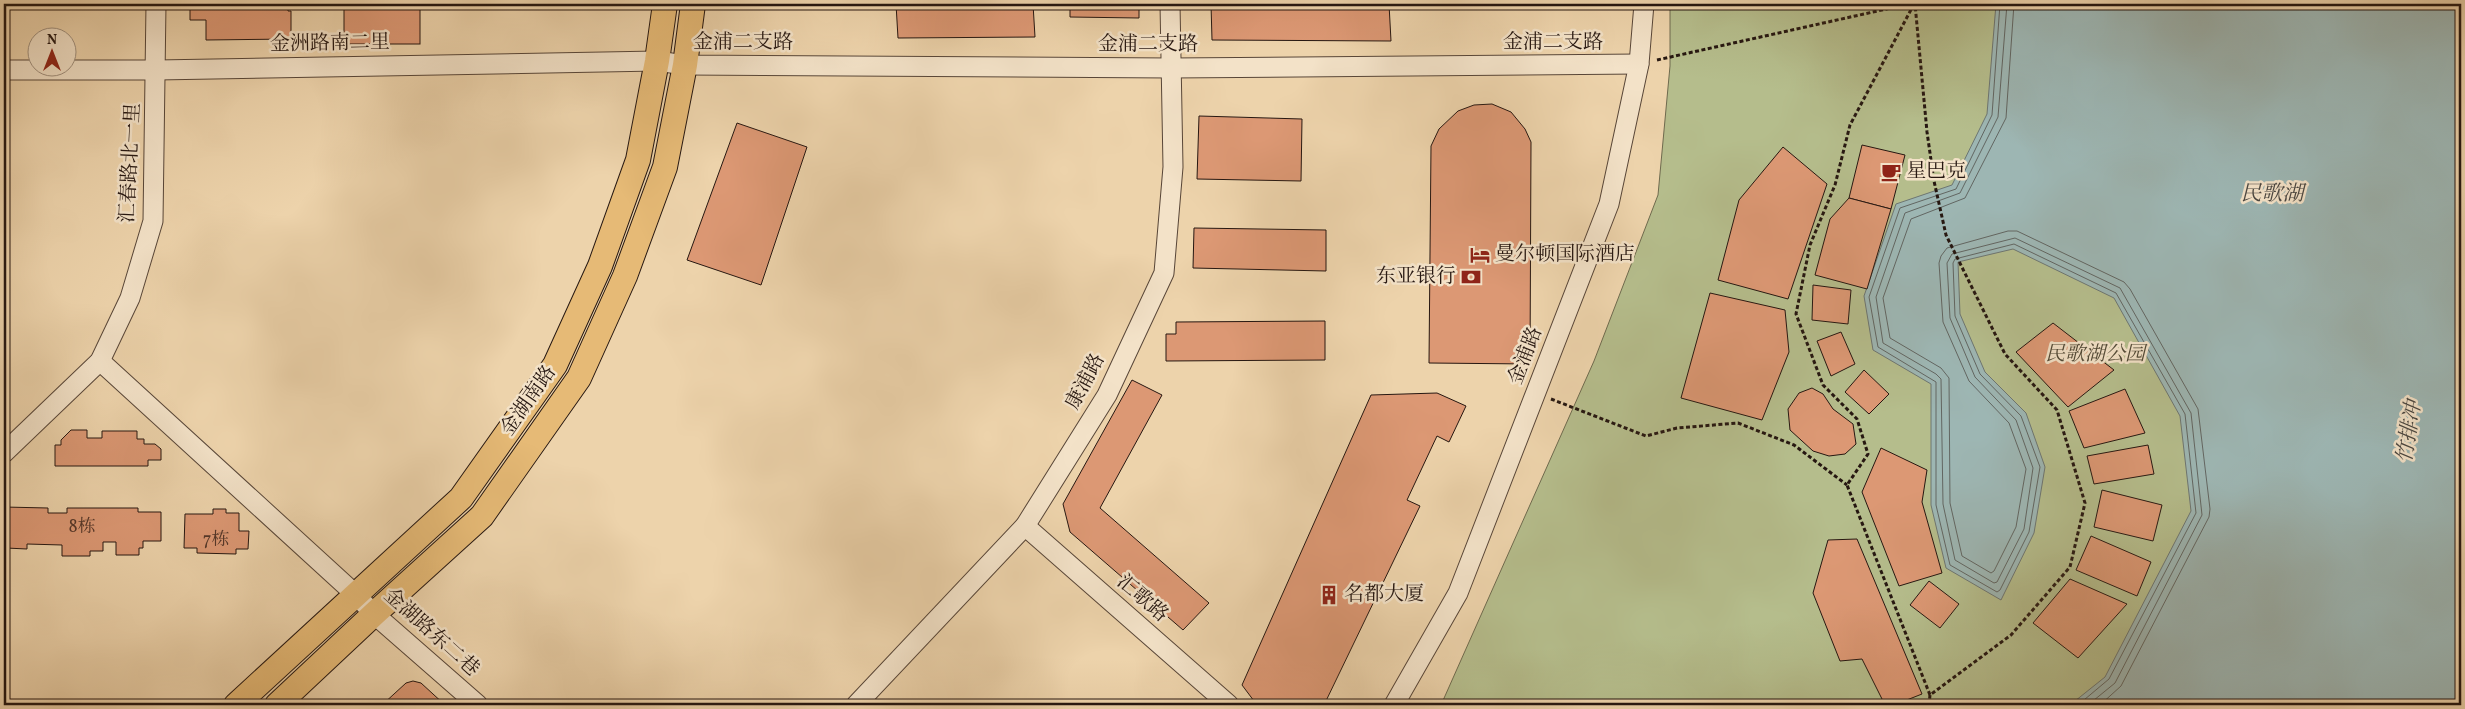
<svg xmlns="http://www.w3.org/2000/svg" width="2465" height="709" font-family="Vollkorn,'Noto Serif SC',serif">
<rect width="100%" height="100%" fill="#edd3ab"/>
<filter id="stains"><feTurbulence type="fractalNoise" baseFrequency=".004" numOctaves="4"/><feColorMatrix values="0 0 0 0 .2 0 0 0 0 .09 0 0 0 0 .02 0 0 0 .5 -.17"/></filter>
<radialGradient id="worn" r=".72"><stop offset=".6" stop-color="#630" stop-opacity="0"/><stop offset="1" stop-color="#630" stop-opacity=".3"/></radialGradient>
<path fill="#b5bd8c" stroke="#6e6a4e" d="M1670 4H2461V705H1441L1594 361 1658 195 1670 66Z"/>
<path fill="#9db6b3" stroke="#6d7672" d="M1996 4H2461V705H2070L2105 677 2191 511 2180 416 2114 298 2013 249 1958 262 1960 314 1985 372 2026 413 2045 467 2034 533 2001 600 1946 568 1931 505V384L1873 350 1864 296 1896 204 1952 185 1987 114Z"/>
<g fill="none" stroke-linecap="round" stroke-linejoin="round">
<g stroke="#626662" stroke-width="1">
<path d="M2000 4 1992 115 1956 189 1900 208 1869 297 1878 347 1936 382V505L1950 565 1997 592 2000 590 2029 532 2040 467 2021 416 1980 374 1955 316 1953 263 1955 259 2014 244 2116 293 2185 414 2196 513 2109 679 2078 705"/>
<path d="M2007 4 1998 117 1960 193 1905 213 1876 297 1883 343 1936 374 1941 379 1943 504 1955 560 1994 583 1997 582 2024 529 2033 468 2016 420 1975 377 1950 318 1947 263 1952 254 2015 238 2120 288 2191 413 2202 515 2115 683 2088 705"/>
<path d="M2014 4 2006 118 1965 198 1911 219 1883 298 1890 338 1941 368 1949 378 1950 503 1962 556 1991 573 1994 571 2016 527 2026 469 2009 423 1969 381 1943 322 1939 263 1941 256 1947 248 2008 231H2017L2124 282 2130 289 2198 409 2210 509 2209 517 2121 686 2100 705"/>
</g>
</g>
<g fill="#dc9874" stroke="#261711">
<path d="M190 4H288V11H291V39L206 40V20H190Z"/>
<rect x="344" y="4" width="76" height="40"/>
<path d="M896 4H1033L1035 37 898 38Z"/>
<path d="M1070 4H1139V18L1070 17Z"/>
<path d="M1211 4H1389L1391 41 1212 40Z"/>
<path d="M1492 104 1511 112 1525 129 1531 142 1530 364 1429 363 1431 146 1439 129 1458 111 1474 105Z"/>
<path d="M1199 116 1302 119 1301 181 1197 179Z"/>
<path d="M737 123 807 147 761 285 687 260Z"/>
<path d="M1862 145 1905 155 1891 209 1849 198Z"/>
<path d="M1783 147 1827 184 1788 299 1718 280 1739 200Z"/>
<path d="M1849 198 1891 209 1867 289 1815 275 1830 219Z"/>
<path d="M1194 228 1326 230V271L1193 268Z"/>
<path d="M1813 285 1851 290 1848 324 1812 320Z"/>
<path d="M1710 293 1785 310 1789 352 1762 420 1681 398Z"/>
<path d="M1325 321V360L1166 361V334H1176V322Z"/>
<path d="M2053 323 2114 370 2068 407 2016 352Z"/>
<path d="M1841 332 1855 364 1831 376 1817 341Z"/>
<path d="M1864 370 1889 394 1869 414 1845 392Z"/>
<path d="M1132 380 1162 395 1100 508 1209 603 1183 630 1070 532 1063 504Z"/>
<path d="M1812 388 1823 394 1833 409 1853 424 1856 444 1845 454 1829 456 1813 451 1790 430 1788 409 1799 393Z"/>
<path d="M2125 389 2145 433 2084 448 2069 411Z"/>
<path d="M1437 393 1466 406 1449 442 1437 436 1407 500 1420 506 1324 705H1257L1242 685 1371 395Z"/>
<path d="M71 430H87V438H102V431H137V439H144V444H155L161 449V460H148V466H55V445H61V440Z"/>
<path d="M2148 445 2154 474 2094 484 2087 456Z"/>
<path d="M1881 448 1927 470 1922 502 1942 573 1899 586 1862 492Z"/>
<path d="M2102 490 2162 505 2153 541 2094 527Z"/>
<path d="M4 507 48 508V513H67V508H138V512H161V541H143V548H139V555H116V542H103V551H90V556H62V545L27 544V549L6 548V543H4Z"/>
<path d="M213 509H226V513H239V531H249L248 549H236V554L197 553V548H184L185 514H213Z"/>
<path d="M2091 536 2151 562 2137 596 2076 570Z"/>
<path d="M1857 539 1922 694 1894 705H1885L1862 659 1840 661 1813 593 1828 540Z"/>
<path d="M2070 579 2127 604 2078 658 2033 623Z"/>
<path d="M1929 581 1959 604 1940 628 1910 605Z"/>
<path d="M413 681 421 683 445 705H382L406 683Z"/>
</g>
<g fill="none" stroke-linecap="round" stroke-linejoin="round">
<defs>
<g id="minor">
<path d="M4 70H157L657 61 685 65 1171 68 1639 64"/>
<path d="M100 361 355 594 374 614 478 705"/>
<path d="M4 453 100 361 130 298 153 221 156 4"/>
<path d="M1025 526 1229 705"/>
<path d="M856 705 1025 526 1107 395 1164 273 1173 167 1170 4"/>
<path d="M1394 705 1458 593 1609 204 1639 64 1644 4"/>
</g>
<g id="major">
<path d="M236 705 461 498 555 365 600 266 638 160 657 61 665 4"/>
<path d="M277 705 374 614 482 516 579 378 625 276 665 167 685 65 693 4"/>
</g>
</defs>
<use href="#minor" stroke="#584638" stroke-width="21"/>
<use href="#major" stroke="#261711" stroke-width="26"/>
<g stroke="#261711" stroke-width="3" stroke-dasharray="4 2.5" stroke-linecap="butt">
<path d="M1914 4 1850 125 1835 185 1810 245 1796 314 1823 385 1857 419 1868 454 1847 485 1930 695 2011 635 2070 567 2085 503 2057 410 2005 354 1946 235 1934 181 1927 132 1915 4"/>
<path d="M1657 60 1909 4"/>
<path d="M1551 399 1646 436 1677 428 1738 423 1794 445 1847 485"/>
<path d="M1929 705 1930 695"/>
</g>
<use href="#minor" stroke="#f3e2c8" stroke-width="19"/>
<use href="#major" stroke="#e6ba76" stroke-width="24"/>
</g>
<defs>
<symbol id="cafe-bare" viewBox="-9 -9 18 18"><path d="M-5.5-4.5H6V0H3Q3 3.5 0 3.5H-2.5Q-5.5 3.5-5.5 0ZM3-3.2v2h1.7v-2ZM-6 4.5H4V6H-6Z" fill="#8f2418" stroke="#f3e2c8" stroke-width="2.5" paint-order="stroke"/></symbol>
<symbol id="hotel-bare" viewBox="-9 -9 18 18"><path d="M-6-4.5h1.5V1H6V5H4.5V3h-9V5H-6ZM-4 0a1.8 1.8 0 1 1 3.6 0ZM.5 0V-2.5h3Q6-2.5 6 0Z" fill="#8f2418" stroke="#f3e2c8" stroke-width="2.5" paint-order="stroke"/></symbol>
<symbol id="bank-bare" viewBox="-9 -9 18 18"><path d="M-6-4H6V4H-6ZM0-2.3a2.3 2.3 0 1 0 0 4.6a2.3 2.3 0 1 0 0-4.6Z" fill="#8f2418" stroke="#f3e2c8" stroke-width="2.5" paint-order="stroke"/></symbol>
<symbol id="building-bare" viewBox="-9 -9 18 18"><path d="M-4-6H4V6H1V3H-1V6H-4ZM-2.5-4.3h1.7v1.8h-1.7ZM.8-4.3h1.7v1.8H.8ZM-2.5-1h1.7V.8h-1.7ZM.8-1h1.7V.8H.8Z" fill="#8f2418" stroke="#f3e2c8" stroke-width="2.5" paint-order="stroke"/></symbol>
</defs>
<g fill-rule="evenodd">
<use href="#cafe-bare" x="1877" y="158" width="28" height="28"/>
<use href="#hotel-bare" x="1466" y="241" width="28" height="28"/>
<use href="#bank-bare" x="1457" y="263" width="28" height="28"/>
<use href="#building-bare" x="1315" y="581" width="28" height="28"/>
</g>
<g text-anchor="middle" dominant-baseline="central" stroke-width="5" stroke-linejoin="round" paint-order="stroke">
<g font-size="18" fill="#54372a">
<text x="82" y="527">8栋</text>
<text x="216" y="540">7栋</text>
</g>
<g font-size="20" fill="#261711" stroke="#f3e2c8">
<text x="743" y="43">金浦二支路</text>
<text x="1553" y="43">金浦二支路</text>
<text transform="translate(330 44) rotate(-1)">金洲路南二里</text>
<text x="1148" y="45">金浦二支路</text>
<text transform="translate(131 163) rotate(-87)">汇春路北一里</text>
<text transform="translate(1526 356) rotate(-69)">金浦路</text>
<text transform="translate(1086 382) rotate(-62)">康浦路</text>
<text transform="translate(529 401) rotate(-55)">金湖南路</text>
<text transform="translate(1142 599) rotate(41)">汇歌路</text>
<text transform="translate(431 633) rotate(42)">金湖路东二巷</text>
</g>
<g font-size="20" fill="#261711" stroke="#f3e2c8" text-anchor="start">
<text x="1906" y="172">星巴克</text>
<text x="1495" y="255">曼尔顿国际酒店</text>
<text x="1456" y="277" text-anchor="end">东亚银行</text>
<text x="1344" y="595">名都大厦</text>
</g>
<g font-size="20" font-style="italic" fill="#514936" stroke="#f3e2c8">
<text x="2095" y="355">民歌湖公园</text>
</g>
<g font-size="21" font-style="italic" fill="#4a4742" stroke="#f3e2c8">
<text x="2272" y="194">民歌湖</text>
<text transform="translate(2410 432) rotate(-81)">竹排冲</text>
</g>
</g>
<rect width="2465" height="709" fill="none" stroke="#edd3ab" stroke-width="20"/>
<rect x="5" y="5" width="2455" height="699" fill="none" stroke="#261711" stroke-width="2.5"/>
<rect x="10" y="10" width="2445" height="689" fill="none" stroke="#261711"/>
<g transform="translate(52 52)"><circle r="24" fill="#f3e2c8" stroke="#a1917f"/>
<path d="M0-4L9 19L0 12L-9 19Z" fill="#8f2418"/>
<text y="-8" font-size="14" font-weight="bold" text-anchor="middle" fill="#261711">N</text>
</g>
<rect width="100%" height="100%" filter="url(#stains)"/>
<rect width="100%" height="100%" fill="url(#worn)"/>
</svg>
